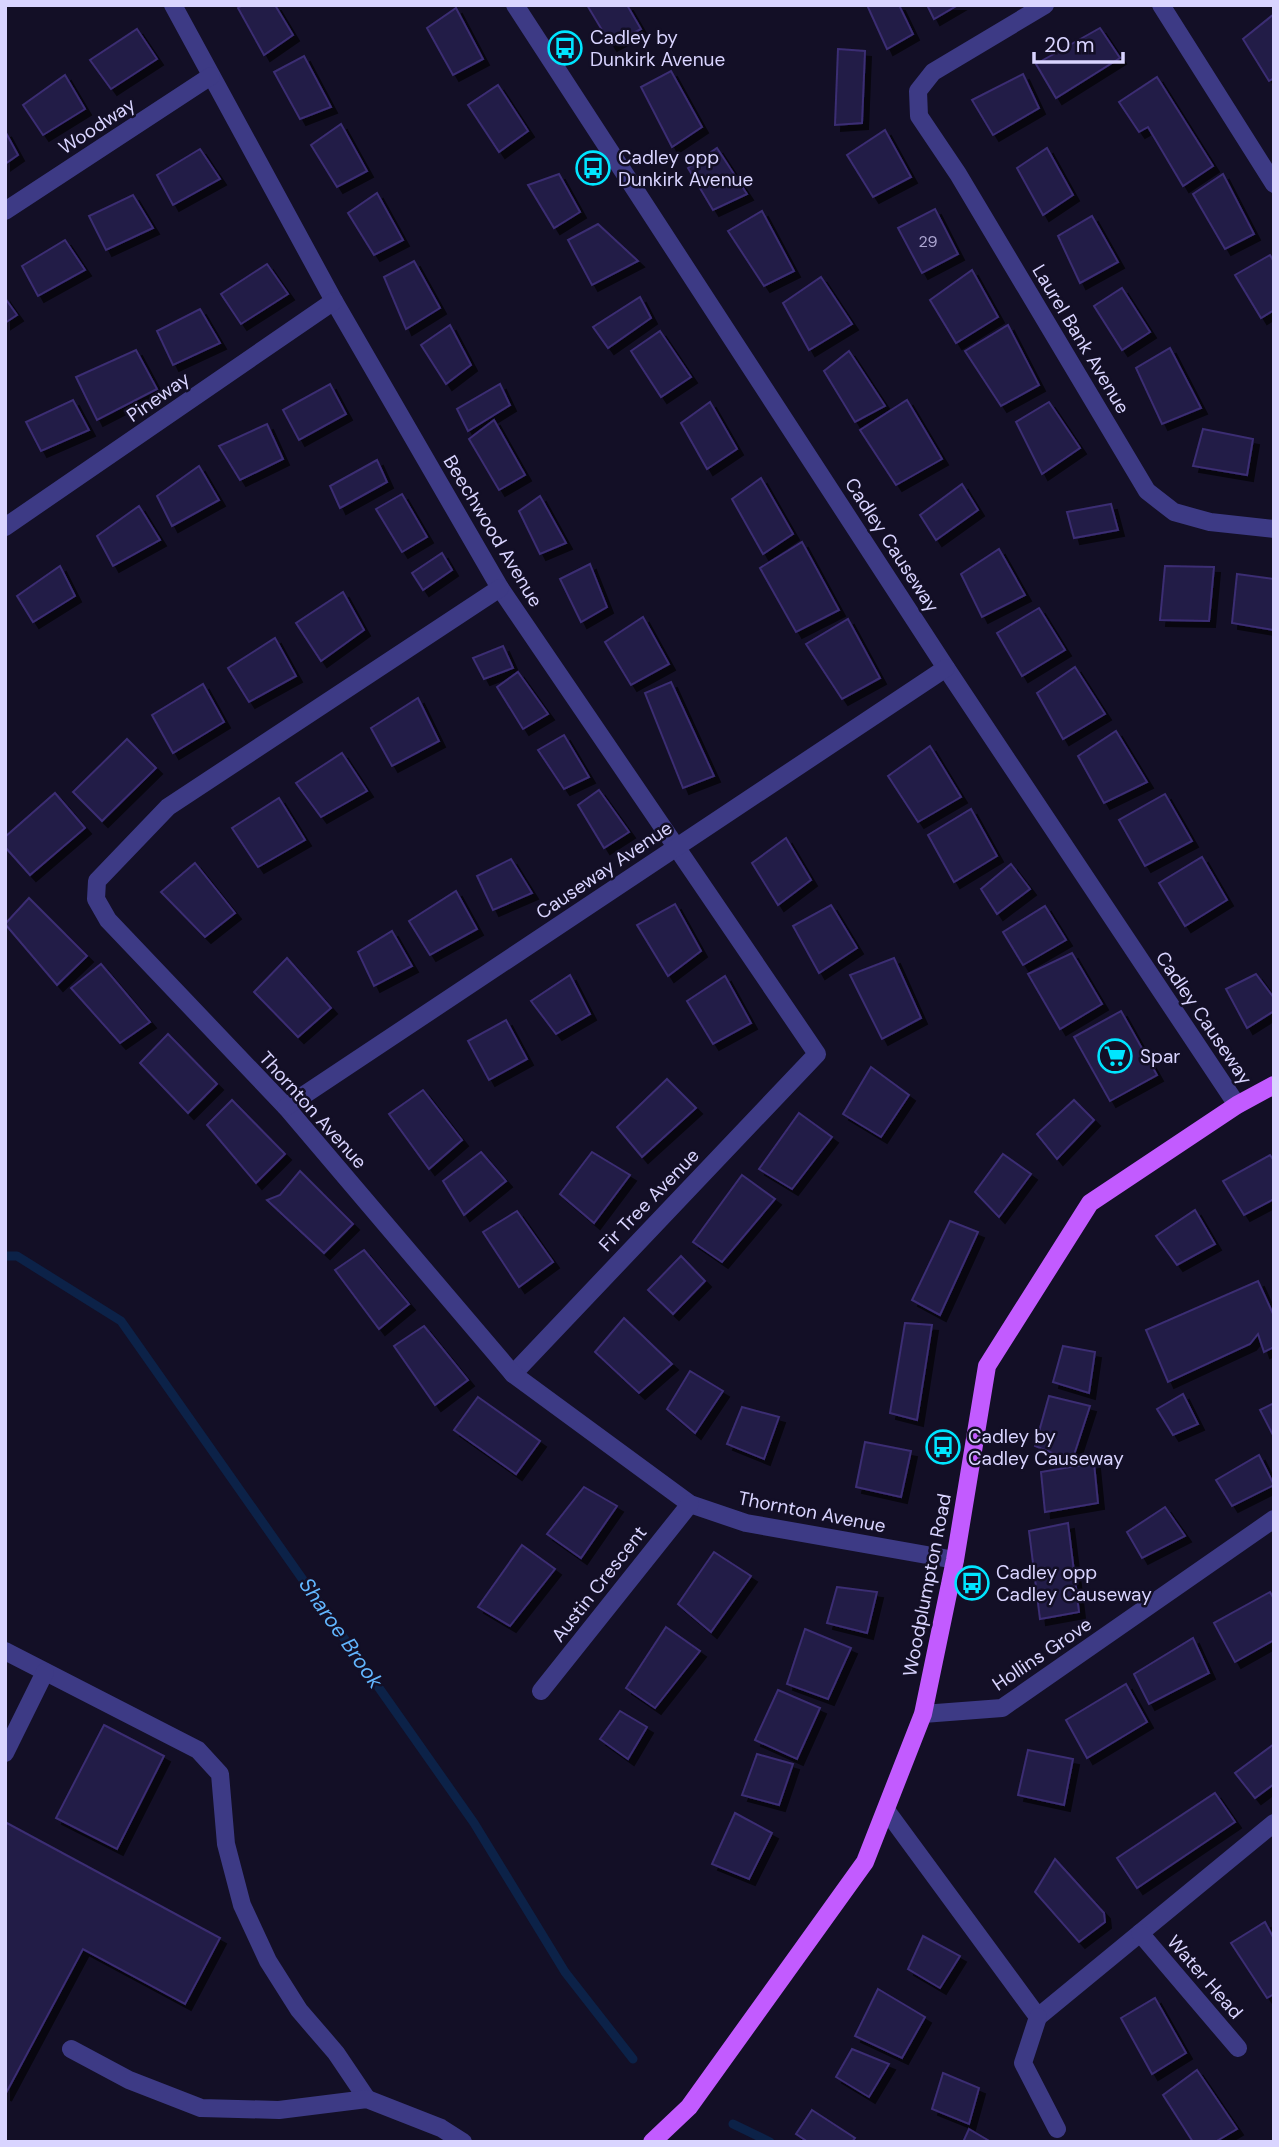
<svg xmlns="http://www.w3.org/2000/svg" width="1279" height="2147" font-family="'DM Sans',sans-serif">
<defs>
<filter id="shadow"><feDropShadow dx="6" dy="6" stdDeviation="0" flood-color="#0009"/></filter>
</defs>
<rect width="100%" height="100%" fill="#130f26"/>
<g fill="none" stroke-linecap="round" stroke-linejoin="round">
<g stroke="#0c2248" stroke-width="9">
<path d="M5 1256H17L121 1321 474 1823 565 1972 633 2059"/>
<path d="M733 2124 770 2142"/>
</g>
</g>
<g fill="#241b47" stroke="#3b2d73" stroke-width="2" filter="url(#shadow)">
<path d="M242 5H275L293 35 264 55 238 8Z"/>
<path d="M587 5H627L641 29 611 45Z"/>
<path d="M867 5H899L913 34 887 49Z"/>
<path d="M927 5H958L934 19Z"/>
<path d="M456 8 483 59 453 75 427 28Z"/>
<path d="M1274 14V78L1269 81 1243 39Z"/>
<path d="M1100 28 1120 58 1056 98 1036 64Z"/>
<path d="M137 29 157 59 111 89 90 60Z"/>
<path d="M838 49 865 51 862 123 835 125Z"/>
<path d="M304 56 331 107 300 119 274 72Z"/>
<path d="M671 71 702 127 672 147 641 87Z"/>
<path d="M1023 74 1039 108 993 135 972 100Z"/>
<path d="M65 75 85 109 43 135 23 105Z"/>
<path d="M1157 77 1213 166 1183 186 1148 127 1139 132 1119 102Z"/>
<path d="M498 85 528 131 499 152 468 105Z"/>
<path d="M341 124 367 171 337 187 311 145Z"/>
<path d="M885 130 911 177 873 197 847 155Z"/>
<path d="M5 131 18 155 5 164Z"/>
<path d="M717 148 747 194 713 210 688 168Z"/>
<path d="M1047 148 1073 195 1043 215 1017 168Z"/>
<path d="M200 149 220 179 173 205 157 175Z"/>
<path d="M559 174 580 212 554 228 528 185Z"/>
<path d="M1223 174 1254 234 1225 249 1193 194Z"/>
<path d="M377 193 403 240 374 255 348 213Z"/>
<path d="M133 195 153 228 106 250 89 216Z"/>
<path d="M935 209 958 254 922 273 898 228Z"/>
<path d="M762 211 794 271 764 286 728 231Z"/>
<path d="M1092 216 1118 262 1080 283 1058 236Z"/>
<path d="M598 224 638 261 592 285 568 240Z"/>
<path d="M65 240 85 270 38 296 22 266Z"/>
<path d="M1270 255 1274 262V310L1261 318 1235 275Z"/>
<path d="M414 261 440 308 406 329 384 277Z"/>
<path d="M267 264 288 294 241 324 221 294Z"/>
<path d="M972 270 998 317 956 343 930 300Z"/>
<path d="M821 277 852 324 809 350 783 303Z"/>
<path d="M1122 288 1150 332 1122 350 1094 306Z"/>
<path d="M640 297 651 318 608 348 593 327Z"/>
<path d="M5 298 17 315 5 323Z"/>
<path d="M200 309 220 343 173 365 157 331Z"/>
<path d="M450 325 471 365 446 384 421 345Z"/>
<path d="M1008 325 1039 385 1001 406 965 351Z"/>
<path d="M660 331 691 377 661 397 631 351Z"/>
<path d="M1170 348 1201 408 1162 424 1136 368Z"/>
<path d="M136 350 157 389 97 420 76 377Z"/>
<path d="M849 351 885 406 855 422 824 371Z"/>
<path d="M330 384 346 414 299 440 283 410Z"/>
<path d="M500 384 510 405 468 431 457 409Z"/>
<path d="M73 400 89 430 41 451 26 422Z"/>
<path d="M907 400 942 459 896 485 860 430Z"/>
<path d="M710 402 737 449 707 469 681 423Z"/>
<path d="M1049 402 1080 448 1042 474 1016 422Z"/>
<path d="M494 420 525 475 499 490 469 439Z"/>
<path d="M267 424 283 459 240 480 219 446Z"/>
<path d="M1203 429 1253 439 1247 475 1193 466Z"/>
<path d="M377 460 387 482 340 508 330 486Z"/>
<path d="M199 466 219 500 172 526 157 496Z"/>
<path d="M761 478 793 534 763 554 732 499Z"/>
<path d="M962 484 978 510 936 540 920 515Z"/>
<path d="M402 494 427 537 402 552 376 509Z"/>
<path d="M540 496 566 543 540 554 519 511Z"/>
<path d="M1111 504 1118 530 1074 538 1067 512Z"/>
<path d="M139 506 160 540 113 566 97 536Z"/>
<path d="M802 542 839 610 796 632 760 568Z"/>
<path d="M999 549 1025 595 982 617 961 574Z"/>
<path d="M442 553 452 570 423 590 412 573Z"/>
<path d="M590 564 607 607 581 622 560 579Z"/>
<path d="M60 566 75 596 33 622 17 596Z"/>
<path d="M1165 566 1214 567 1209 621 1160 620Z"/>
<path d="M1237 574 1274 579V630L1232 623Z"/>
<path d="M343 592 364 630 321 661 296 623Z"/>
<path d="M1039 608 1065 650 1022 676 997 633Z"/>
<path d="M643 617 669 664 631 685 605 642Z"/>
<path d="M848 619 880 678 842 699 806 644Z"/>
<path d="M275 638 296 676 249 702 228 668Z"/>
<path d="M503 646 513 668 484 679 473 658Z"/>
<path d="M1075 667 1105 714 1063 739 1037 693Z"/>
<path d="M518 672 548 714 523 729 497 687Z"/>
<path d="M671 682 714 776 683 788 645 693Z"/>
<path d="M203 684 224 722 173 753 152 715Z"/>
<path d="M418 698 439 741 392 766 371 728Z"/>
<path d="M1116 731 1147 782 1104 803 1078 756Z"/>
<path d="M564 735 589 777 564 789 538 750Z"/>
<path d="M127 739 156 768 102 821 73 792Z"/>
<path d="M930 746 961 797 918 822 888 776Z"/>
<path d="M342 753 367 791 321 817 296 783Z"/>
<path d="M599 790 629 832 604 848 578 805Z"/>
<path d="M55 793 85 828 30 875 5 847V837Z"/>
<path d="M1165 794 1192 841 1145 866 1119 820Z"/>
<path d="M279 798 305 840 258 867 232 828Z"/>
<path d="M971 809 997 856 954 882 928 835Z"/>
<path d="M786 838 811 880 778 905 752 863Z"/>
<path d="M1202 857 1227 900 1185 926 1159 883Z"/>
<path d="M511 859 532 893 493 910 477 876Z"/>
<path d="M195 863 235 913 205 937 161 892Z"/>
<path d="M1011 864 1030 889 997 914 981 889Z"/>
<path d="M456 891 477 929 430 955 409 921Z"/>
<path d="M29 898 87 956 57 985 5 924Z"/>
<path d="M675 904 701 951 668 976 637 925Z"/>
<path d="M831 905 857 948 819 973 793 926Z"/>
<path d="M1045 906 1066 940 1023 965 1003 932Z"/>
<path d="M392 931 412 966 374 986 358 952Z"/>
<path d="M1072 953 1102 1004 1060 1029 1028 974Z"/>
<path d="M287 958 331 1008 298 1037 254 992Z"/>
<path d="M894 958 921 1018 882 1039 850 975Z"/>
<path d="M101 964 150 1022 120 1043 71 988Z"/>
<path d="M1256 974 1274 998V1011L1247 1028 1226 989Z"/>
<path d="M570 975 590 1014 556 1034 531 1001Z"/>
<path d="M725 976 751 1023 713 1044 687 1001Z"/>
<path d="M1121 1011 1157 1075 1110 1101 1074 1037Z"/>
<path d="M506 1020 527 1059 489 1080 468 1041Z"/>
<path d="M168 1034 217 1084 188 1113 140 1063Z"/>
<path d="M871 1067 909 1095 881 1137 843 1114Z"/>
<path d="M667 1079 696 1108 642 1157 617 1127Z"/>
<path d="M423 1090 462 1140 429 1169 389 1114Z"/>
<path d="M232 1100 285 1154 256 1183 207 1125Z"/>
<path d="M1074 1100 1094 1120 1057 1159 1037 1134Z"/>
<path d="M799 1113 832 1137 792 1189 759 1169Z"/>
<path d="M481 1152 506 1181 464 1215 443 1181Z"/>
<path d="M592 1152 630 1175 594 1223 560 1194Z"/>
<path d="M1003 1154 1031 1174 999 1217 975 1192Z"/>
<path d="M1270 1155 1274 1161V1199L1244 1215 1223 1181Z"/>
<path d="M300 1171 353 1224 324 1253 267 1200 280 1195Z"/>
<path d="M742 1175 775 1199 722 1262 693 1242Z"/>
<path d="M1195 1210 1215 1244 1177 1265 1156 1236Z"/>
<path d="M517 1211 553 1262 519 1287 483 1232Z"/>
<path d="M950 1221 978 1232 940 1315 912 1300Z"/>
<path d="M364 1250 409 1304 379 1329 335 1270Z"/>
<path d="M681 1256 705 1281 673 1314 648 1290Z"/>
<path d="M1258 1281 1274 1316V1347L1264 1352 1258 1334 1250 1344 1168 1382 1146 1330Z"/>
<path d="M624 1318 672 1364 639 1393 595 1352Z"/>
<path d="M905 1323 932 1325 917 1420 890 1413Z"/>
<path d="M424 1326 468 1380 435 1405 394 1346Z"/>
<path d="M1063 1346 1095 1352 1089 1393 1053 1382Z"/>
<path d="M690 1371 723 1391 695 1433 667 1409Z"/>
<path d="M1183 1394 1198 1424 1173 1435 1157 1409Z"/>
<path d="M1049 1396 1090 1406 1072 1461 1035 1446Z"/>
<path d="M478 1397 540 1441 516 1474 454 1430Z"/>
<path d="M1274 1403V1437L1260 1410Z"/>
<path d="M742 1407 779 1417 764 1459 727 1444Z"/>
<path d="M865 1442 911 1451 901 1497 856 1487Z"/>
<path d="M1259 1455 1274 1485 1232 1506 1216 1480Z"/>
<path d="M1094 1463 1098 1503 1045 1512 1041 1472Z"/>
<path d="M584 1487 617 1506 581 1558 547 1534Z"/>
<path d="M1165 1507 1185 1536 1142 1558 1127 1532Z"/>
<path d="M1068 1523 1079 1612 1040 1619 1029 1531Z"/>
<path d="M522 1545 555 1569 510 1626 478 1607Z"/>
<path d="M714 1552 751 1576 711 1632 678 1604Z"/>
<path d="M837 1587 877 1592 867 1633 827 1623Z"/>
<path d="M1270 1592 1274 1599V1640L1235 1662 1214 1623Z"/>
<path d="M666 1627 700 1651 655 1708 626 1688Z"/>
<path d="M805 1629 851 1648 828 1699 787 1684Z"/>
<path d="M1193 1638 1209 1673 1149 1704 1134 1674Z"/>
<path d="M1126 1684 1147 1722 1087 1758 1066 1720Z"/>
<path d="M778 1690 820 1708 797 1759 755 1740Z"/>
<path d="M620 1711 647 1727 628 1759 600 1739Z"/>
<path d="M104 1725 164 1756 117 1849 56 1818Z"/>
<path d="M1274 1744V1784L1255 1798 1235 1773Z"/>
<path d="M1028 1750 1073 1759 1064 1805 1018 1795Z"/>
<path d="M757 1754 793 1764 779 1805 742 1795Z"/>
<path d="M1215 1793 1235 1822 1137 1888 1117 1858Z"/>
<path d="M735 1813 772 1833 749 1879 712 1864Z"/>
<path d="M5 1822 220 1938 185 2004 83 1949 5 2095Z"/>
<path d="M1055 1859 1104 1913 1105 1922 1079 1942 1035 1892Z"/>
<path d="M1265 1922 1274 1939V1994L1267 1998 1231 1943Z"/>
<path d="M923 1936 960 1956 940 1988 908 1969Z"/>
<path d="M878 1989 925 2017 902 2058 855 2036Z"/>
<path d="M1155 1998 1186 2053 1152 2074 1121 2018Z"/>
<path d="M852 2049 889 2064 869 2097 836 2077Z"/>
<path d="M1197 2070 1237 2129 1215 2142H1193L1163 2095Z"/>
<path d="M943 2073 979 2088 969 2124 932 2109Z"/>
<path d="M812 2110 855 2138 852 2142H808L796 2134Z"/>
<path d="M969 2129 991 2142H963Z"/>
</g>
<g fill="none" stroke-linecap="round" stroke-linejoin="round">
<g stroke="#3d3a85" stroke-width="18">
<path d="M173 5 334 301 500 588 817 1054 513 1374"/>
<path d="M515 5 946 668 1237 1105"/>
<path d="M1045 5 933 72 918 91 919 116 958 174 1147 491 1174 512 1210 522 1274 529"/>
<path d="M1161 5 1274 184"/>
<path d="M5 211 211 76"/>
<path d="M5 527 334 301"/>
<path d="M500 588 168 807 97 881 96 899 108 920 286 1107 513 1374 690 1504 746 1523 955 1560"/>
<path d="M286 1107 946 668"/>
<path d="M5 1651 198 1750 220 1774 226 1844 242 1905 268 1961 299 2010 336 2053 367 2099"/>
<path d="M541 1691 690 1504"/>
<path d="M923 1714 1002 1708 1274 1519"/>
<path d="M5 1753 45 1672"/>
<path d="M886 1810 1038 2017 1274 1823"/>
<path d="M1140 1933 1238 2048"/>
<path d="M1038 2017 1023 2063 1057 2129"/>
<path d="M71 2049 129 2080 201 2108 279 2110 367 2099 441 2128 463 2142"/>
</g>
<path stroke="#c25bff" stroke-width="18" d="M652 2142 689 2107 865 1862 923 1714 955 1560 987 1366 1090 1203 1237 1105 1274 1085"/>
</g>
<defs>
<symbol id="bus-ring" viewBox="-11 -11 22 22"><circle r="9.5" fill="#130f26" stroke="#00e5ff" stroke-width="1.5"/><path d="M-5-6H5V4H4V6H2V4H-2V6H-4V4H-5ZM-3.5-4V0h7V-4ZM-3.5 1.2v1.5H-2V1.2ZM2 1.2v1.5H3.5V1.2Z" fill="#00e5ff"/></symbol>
<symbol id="supermarket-ring" viewBox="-11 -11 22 22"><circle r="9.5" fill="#130f26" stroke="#00e5ff" stroke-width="1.5"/><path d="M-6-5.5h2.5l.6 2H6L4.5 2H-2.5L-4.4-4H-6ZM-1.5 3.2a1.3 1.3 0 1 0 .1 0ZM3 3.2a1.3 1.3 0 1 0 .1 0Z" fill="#00e5ff"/></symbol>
</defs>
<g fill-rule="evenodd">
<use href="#bus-ring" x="546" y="29" width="38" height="38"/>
<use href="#bus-ring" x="574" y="149" width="38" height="38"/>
<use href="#supermarket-ring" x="1096" y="1037" width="38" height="38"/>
<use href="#bus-ring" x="924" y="1428" width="38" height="38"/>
<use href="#bus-ring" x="953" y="1564" width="38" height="38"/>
</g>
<g text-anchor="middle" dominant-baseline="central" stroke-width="5" stroke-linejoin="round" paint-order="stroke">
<g font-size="16" fill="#aca6d1">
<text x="928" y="241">29</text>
</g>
<g font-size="19" fill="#d9d4ff" stroke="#130f26" text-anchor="start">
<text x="590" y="37">Cadley by<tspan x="590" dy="22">Dunkirk Avenue</tspan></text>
<text x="618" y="157">Cadley opp<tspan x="618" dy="22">Dunkirk Avenue</tspan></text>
<text x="1140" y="1056">Spar</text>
<text x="968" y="1436">Cadley by<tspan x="968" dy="22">Cadley Causeway</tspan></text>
<text x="996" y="1572">Cadley opp<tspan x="996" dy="22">Cadley Causeway</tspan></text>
</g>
<g font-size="19" fill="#d9d4ff" stroke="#130f26">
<text transform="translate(97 126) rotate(-33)">Woodway</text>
<text transform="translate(1081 339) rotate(59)">Laurel Bank Avenue</text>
<text transform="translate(158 397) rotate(-35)">Pineway</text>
<text transform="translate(493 531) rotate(59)">Beechwood Avenue</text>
<text transform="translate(892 545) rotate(57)">Cadley Causeway</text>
<text transform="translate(604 870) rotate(-34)">Causeway Avenue</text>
<text transform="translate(1204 1018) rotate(56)">Cadley Causeway</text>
<text transform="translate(313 1110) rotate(48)">Thornton Avenue</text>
<text transform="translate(649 1200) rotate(-46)">Fir Tree Avenue</text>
<text transform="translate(812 1512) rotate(11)">Thornton Avenue</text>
<text transform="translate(599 1584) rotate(-52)">Austin Crescent</text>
<text transform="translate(927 1585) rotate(-79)">Woodplumpton Road</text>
<text transform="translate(1042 1654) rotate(-34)">Hollins Grove</text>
<text transform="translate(1205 1977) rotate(49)">Water Head</text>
</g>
<g font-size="21" font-style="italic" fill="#62b6ff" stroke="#130f26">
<text transform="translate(341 1633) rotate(55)">Sharoe Brook</text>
</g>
</g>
<rect width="1279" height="2147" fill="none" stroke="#d9d4ff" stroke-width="14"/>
<path d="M1034 52v10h89v-10" fill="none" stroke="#d9d4ff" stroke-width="3.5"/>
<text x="1044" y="52" font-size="21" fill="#d9d4ff" stroke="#130f26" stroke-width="5" paint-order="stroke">20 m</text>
</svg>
